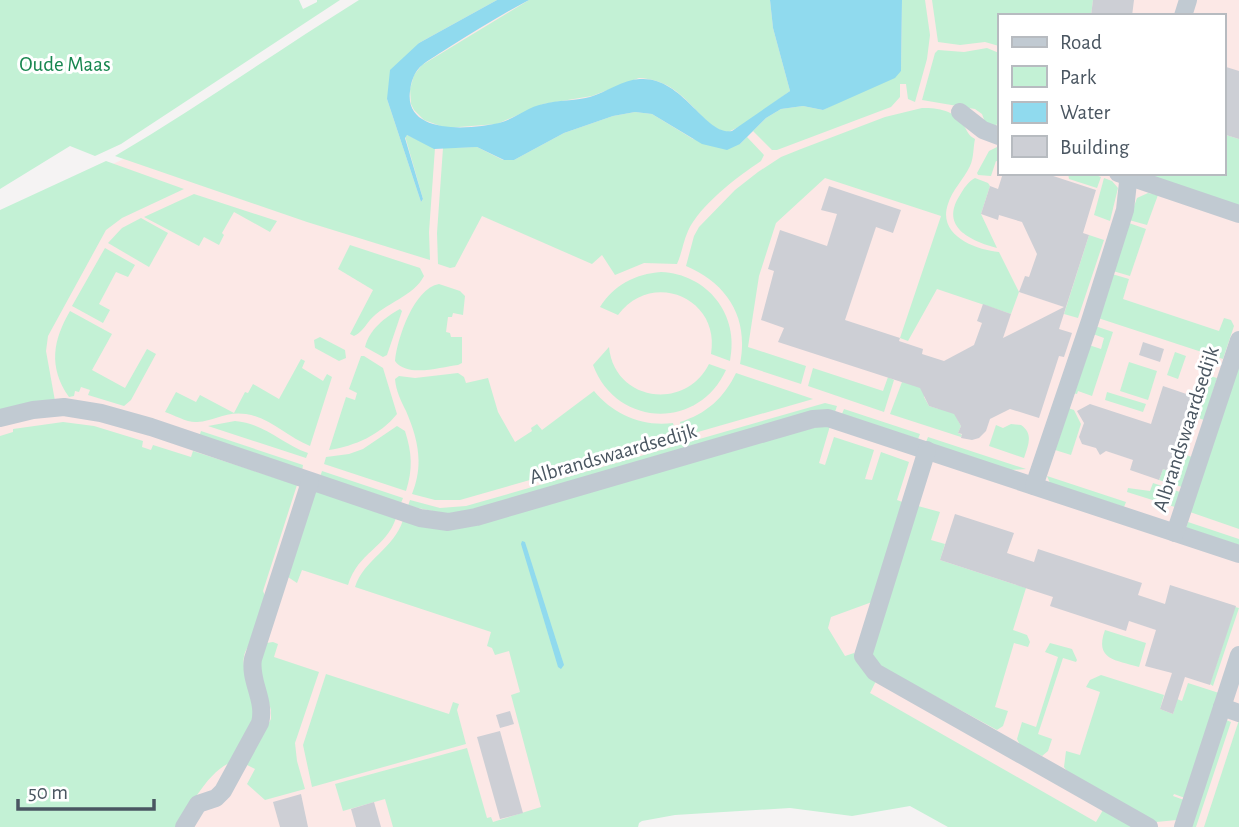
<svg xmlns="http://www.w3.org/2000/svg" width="1239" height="827" font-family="'Alegreya Sans',sans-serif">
<rect width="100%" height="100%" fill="#f5f3f3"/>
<path fill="#fce8e6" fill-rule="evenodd" d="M405 0H1239V827H957L907 800 758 797 573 827H0V215L221 115ZM999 16H1223V173H999Z"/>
<g fill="#c3f1d5">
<path d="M0 0H299L303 9 317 2V0H340L121 144 95 156 70 146 0 189Z"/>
<path d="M359 0H497L419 43 387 99 421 202 423 199 405 136 407 135 435 148 429 232 430 260 307 222 115 156C198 107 277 51 359 0Z"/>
<path d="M529 0H770L773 28 790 91 745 124 728 132C699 129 688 80 639 78L592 96 543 104 497 124 446 128 424 120 414 110 411 104 410 89 414 75 422 65Z"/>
<path d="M902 0H925L930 35 927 59 915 102 908 99 906 84H900V97L891 107 777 150H772L753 131 766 118 781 109 803 106 823 110 901 71Z"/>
<path d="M932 0H1093L1091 16H999V46L985 42 960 45 938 42Z"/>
<path d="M987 48 999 53V119L996 126 985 122 982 114 975 109 922 100 935 53 938 50 964 52Z"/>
<path d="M922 108C939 108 954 110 964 126 968 132 968 135 975 139 973 148 974 157 970 166 964 179 952 190 948 204 937 235 975 250 999 252L1019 292 1011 314 937 289 908 341 900 338 941 216 825 178 776 223 759 276 748 347 806 366 801 384 740 364C749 318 728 284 686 266L694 236 699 227 735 190 758 172 781 157 801 149 885 117Z"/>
<path d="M635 112 652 114 693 139 740 144 747 137 764 155 761 161C737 177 700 205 688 231 683 242 682 253 677 264L644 263 615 275 602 255 592 264 482 216 455 267 450 268 438 264 437 233 443 148 477 147 503 160H514L564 133 613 116Z"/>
<path d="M1223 134 1239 139V207L1141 173H1223Z"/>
<path d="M999 146V162L996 161 991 176 978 175 977 173 989 151Z"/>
<path d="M106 161 184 189 122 218 106 230 48 336 46 351 55 401 0 410V210Z"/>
<path d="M1068 173H1090L1101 177 1097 188 1069 179Z"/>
<path d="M975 178 988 183 990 186 981 214 997 248C971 241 939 227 960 195 964 188 968 182 975 178Z"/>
<path d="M1104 178 1112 181 1118 188 1110 221 1094 215Z"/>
<path d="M1148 193 1158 195 1147 225 1129 220 1137 198Z"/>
<path d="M194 194 277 221 270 232 234 212 222 233 224 235 219 245 204 237 199 246 144 217Z"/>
<path d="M141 218 168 233 149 267 108 243 122 228Z"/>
<path d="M1129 223 1146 229 1130 276 1113 271Z"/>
<path d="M1089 235 1104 240 1078 318 1064 314Z"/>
<path d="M350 245 420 268 424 276C414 296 385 303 370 320 365 326 362 332 354 336L350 334 373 290 338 269Z"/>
<path d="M105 248 135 265 128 277 116 272 99 304 110 310 103 323 72 306Z"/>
<path d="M661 272C707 274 740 314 730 361L711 354C721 298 652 269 618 315L600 307C614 285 635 274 661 272Z"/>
<path d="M1112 274 1129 279 1123 299 1219 331 1224 318 1231 320 1234 326 1223 359 1098 318Z"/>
<path d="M439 284 460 291 465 296 463 315 453 313 452 317H448L446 332 450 333 451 337H462V363L458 365C441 367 407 378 395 361 397 339 414 288 439 284Z"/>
<path d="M400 309 402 311 387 355 383 357 365 347C369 330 385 317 400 309Z"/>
<path d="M70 311 112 334 92 370 125 388 147 349 156 354 131 400 124 406 88 395 90 390 81 387 79 392 75 391 74 396 69 397C48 367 53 340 70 311Z"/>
<path d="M1095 326 1113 332 1092 396 1078 391 1077 394 1073 393 1089 345 1101 349 1104 338 1093 334Z"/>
<path d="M320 337 345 350 346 358 339 361 315 348 314 340Z"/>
<path d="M609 347C614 401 685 412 709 364L726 370C698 431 616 427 593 365Z"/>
<path d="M1175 352 1186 356 1178 379 1167 375Z"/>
<path d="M361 356H364L383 368 397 414C380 435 355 446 329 450L346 397 355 400 357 393 349 389Z"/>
<path d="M301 359 305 361 302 368 323 381 327 374 332 377 310 446C287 437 271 418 246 414 225 411 215 421 197 422 188 423 174 415 165 412L176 392 196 402 200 395 234 413 245 392 248 393 253 384 279 399Z"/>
<path d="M1129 362 1157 371 1148 400 1120 391Z"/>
<path d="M1239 363V529L1190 512Z"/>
<path d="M813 368 883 391 888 377 894 380 884 412 808 386Z"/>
<path d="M458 373 464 377 466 383 488 378 498 412 515 442 532 431 531 428 537 424 542 430 594 391C613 414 642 427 673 423L677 438 460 500H435L412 494C424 464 418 439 406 411 401 401 396 391 395 379L399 376 415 378Z"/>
<path d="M736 373 813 399 684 436 680 422C706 414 724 398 736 373Z"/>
<path d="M1203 374 1217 378 1204 420 1198 418 1204 400 1196 397Z"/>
<path d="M902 382 927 387 924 397 929 406 939 409 942 401 949 403 961 426 958 433 962 435 961 437 890 414Z"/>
<path d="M1107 392 1146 404 1143 412 1105 400Z"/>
<path d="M825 403 837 406 835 412 484 507 447 514 408 506 410 500 440 508 466 506Z"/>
<path d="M1068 408 1074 410 1081 424 1071 455 1055 450Z"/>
<path d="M844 409 920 434 918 439 842 414Z"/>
<path d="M235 421C264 423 282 444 308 453L306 458 208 426Z"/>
<path d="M63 422 94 426 143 441 142 447 151 450 153 445 191 457 193 451 297 485 263 591 265 596 250 644C234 663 253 686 254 707 256 726 241 745 232 762 210 769 189 807 178 827H0V436L13 432V429Z"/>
<path d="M1011 424 1021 425C1034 434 1028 445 1024 458L989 446 996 425 1003 428Z"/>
<path d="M397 426 405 431C412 453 413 469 406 491L324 464 326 457 349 454 363 449Z"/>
<path d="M830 426 819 463 825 465 834 437 874 450 865 479 872 480 881 452 909 462 897 500 905 503 872 602 831 617 828 628 845 656 854 653 870 677 876 681 870 693 1096 822 1103 810 1133 827H948L910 806 852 816 790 808 675 815 642 821 639 823 638 827H393L385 799 343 811 335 784 467 748 487 818 491 817 493 822 541 807 511 695 520 692 509 651 495 655 492 648 487 646 491 632 355 587C364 559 394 549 403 520L424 527 817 427Z"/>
<path d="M201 431 303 465 302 471 199 437Z"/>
<path d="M928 437 1026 469 1011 470 926 442Z"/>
<path d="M1183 454 1192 457 1182 487 1159 480 1163 469 1177 474Z"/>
<path d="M322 471 403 498 401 503 320 477Z"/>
<path d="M1047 476 1126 502 1124 507 1050 483Z"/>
<path d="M1153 483 1180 492 1178 508 1127 492 1128 488 1150 491Z"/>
<path d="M315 491 396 518C386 548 358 552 348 585L302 570 297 583 288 577Z"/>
<path d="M918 506 940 512 931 540 945 544 940 560 1026 588 1013 630 1027 635 1030 642 1028 647 1014 643 995 707 1008 711 1003 726 997 730 876 664 869 654Z"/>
<path d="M1188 522 1239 539V545L1186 528Z"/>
<path d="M1235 607 1239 608 1213 686 1210 684Z"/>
<path d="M1105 630 1146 643 1139 667C1116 660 1094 660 1105 630Z"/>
<path d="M273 642 278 644 274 657 319 672 295 743 297 761 305 789 265 800 247 784 255 769 245 764 271 719V710L258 666 266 643Z"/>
<path d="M1050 643 1072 649 1077 660 1076 662 1063 658 1038 734 1052 739 1048 751 1042 756 1020 745 1017 739 1022 722 1036 727 1058 657 1045 652Z"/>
<path d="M326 674 449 714 453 702 459 704 457 710 466 744 312 787 303 745Z"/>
<path d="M1101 675 1164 695 1160 709 1173 714 1177 699 1182 701 1188 683 1219 693 1185 798 1174 794 1173 796 1184 800 1177 820 1156 822 1067 771 1064 767 1066 751 1080 755 1100 692 1086 687 1090 680Z"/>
<path d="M1226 720 1231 722 1196 827H1191Z"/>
<path d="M1239 720V827H1204Z"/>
</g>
<g fill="#90daee">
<path d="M497 0H529C502 14 477 30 451 46 441 53 429 59 420 67 414 73 411 82 410 91 404 136 473 129 499 123 515 119 527 107 543 104 558 100 574 101 590 97 607 92 622 80 640 79 683 76 705 136 732 131L790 91 773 28 770 0H902L901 71 895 78 823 110 803 106 781 109 766 118 740 144 727 150 702 144 652 114 635 112 613 116 564 133 514 160H504L477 147 434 149 407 135 405 138 423 199 421 202 387 99 390 70 419 43Z"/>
<path d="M522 541 525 542 564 665 561 669 558 667 521 544Z"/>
</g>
<g fill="#cdcfd5">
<path d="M1093 0H1134L1132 16H1091Z"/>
<path d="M1223 66 1239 71V139L1223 134Z"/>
<path d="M1003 173H1044L1096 190 1083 233 1089 235 1059 329 1072 333 1064 357 1059 356 1039 418 1010 409 990 419 986 431 979 438 972 440 961 438 962 434 958 433 961 426 954 414 929 406 920 388 778 342 784 328 761 320 774 271 768 269 780 230 827 246 837 214 821 210 829 186 901 210 893 233 876 227 845 320 900 338 899 341 923 349 922 354 944 361 974 345 982 323 977 321 983 304 1011 314 1003 338 1064 307 1019 292 1025 276 1029 277 1037 254 1022 222 999 215 998 220 981 214 990 186 998 189Z"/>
<path d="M1143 342 1164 349 1160 362 1139 355Z"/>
<path d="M1163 386 1204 400 1198 419 1195 418 1177 474 1163 469 1159 480 1130 470 1133 460 1106 451 1100 455 1096 448 1082 444 1079 437 1084 423 1077 411 1090 404 1151 424Z"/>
<path d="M955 514 1014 533 1007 553 1034 562 1038 549 1142 583 1138 595 1165 604 1170 585 1236 606 1210 685 1185 677 1173 714 1160 709 1172 673 1145 666 1156 630 1129 621 1126 631 1050 606 1053 597 940 560Z"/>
<path d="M510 711 514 724 500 728 496 715Z"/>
<path d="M500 731 523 813 500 819 477 737Z"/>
<path d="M301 794 308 827H280L273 802Z"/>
<path d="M374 802 381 827H356L351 809Z"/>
</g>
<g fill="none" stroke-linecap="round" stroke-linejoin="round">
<g stroke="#c1cad2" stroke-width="18">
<path d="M1183 16 1188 0"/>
<path d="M960 112 983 130 999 136"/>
<path d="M1118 173 1239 214"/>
<path d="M0 418 33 410 64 407 101 413 151 427 420 518 448 522 476 517 813 419 828 418 1239 554"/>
<path d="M927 450 863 656 875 672 1149 827"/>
<path d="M1034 486 1090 321 1125 210 1129 173"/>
<path d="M1175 533 1239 340"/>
<path d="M1222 707 1239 713"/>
<path d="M184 827 198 804 216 798 223 791 260 723C266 700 249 681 253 659L310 482"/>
<path d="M1183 827 1239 655"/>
</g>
</g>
<g text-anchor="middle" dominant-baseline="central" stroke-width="6" stroke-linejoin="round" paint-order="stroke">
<g font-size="21" fill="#17864f" stroke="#fff">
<text x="65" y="64">Oude Maas</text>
</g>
<g font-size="21" fill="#4a5661" stroke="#fff">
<text transform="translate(1186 429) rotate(-72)">Albrandswaardsedijk</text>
<text transform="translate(613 454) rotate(-16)">Albrandswaardsedijk</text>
</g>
</g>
<rect x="998" y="14" width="228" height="161" fill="#ffffff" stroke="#b7bbc0" stroke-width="2"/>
<rect x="1012" y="37" width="35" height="10" fill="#c1cad2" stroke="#b7bbc0" stroke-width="2"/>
<text x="1060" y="49" font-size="21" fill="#4a5661">Road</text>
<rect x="1012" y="66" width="35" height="21" fill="#c3f1d5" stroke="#b7bbc0" stroke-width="2"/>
<text x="1060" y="84" font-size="21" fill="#4a5661">Park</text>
<rect x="1012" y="102" width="35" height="21" fill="#90daee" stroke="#b7bbc0" stroke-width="2"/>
<text x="1060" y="119" font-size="21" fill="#4a5661">Water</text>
<rect x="1012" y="136" width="35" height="21" fill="#cdcfd5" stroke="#b7bbc0" stroke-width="2"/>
<text x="1060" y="154" font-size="21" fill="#4a5661">Building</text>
<path d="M18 799v10h136v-10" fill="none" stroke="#4a5661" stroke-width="3.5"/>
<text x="28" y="799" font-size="21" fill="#4a5661" stroke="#ffffff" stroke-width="5" paint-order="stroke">50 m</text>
</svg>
